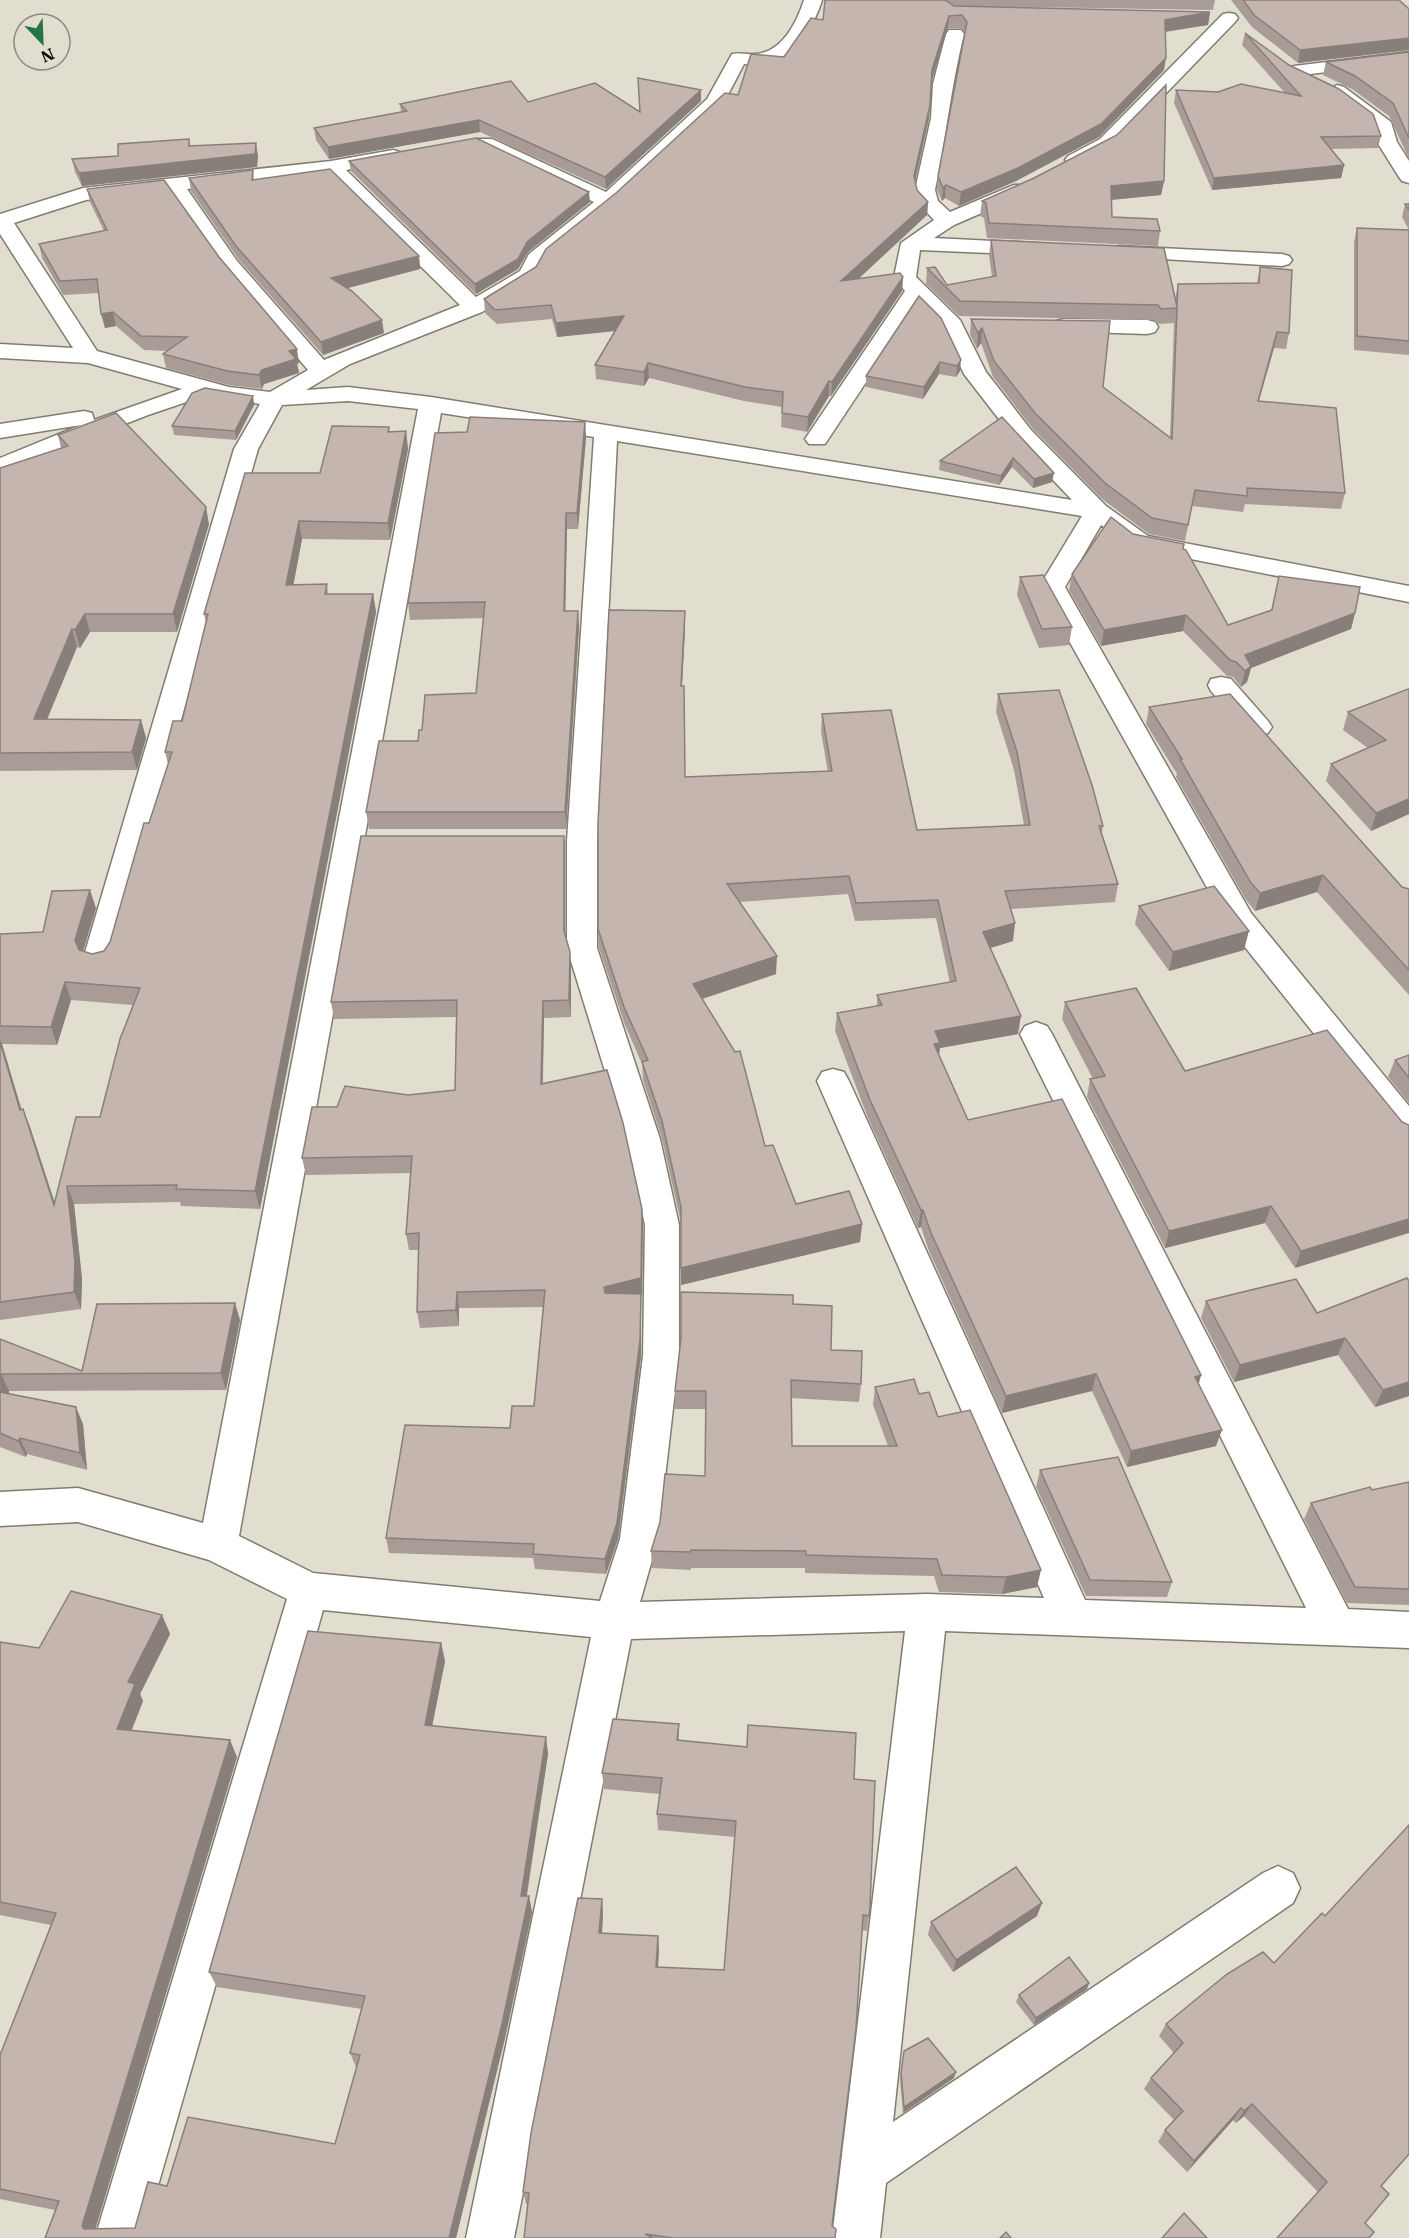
<svg xmlns="http://www.w3.org/2000/svg" width="1409" height="2238" font-family="'IBM Plex Serif',serif">
<rect width="100%" height="100%" fill="#e1ded0"/>
<g fill="none" stroke-linecap="round" stroke-linejoin="round">
<defs>
<g id="street">
<path d="M804 0H822C811 36 785 70 744 64L722 106 615 205 545 261 536 279 482 312 350 364 306 390 348 387 431 397 1072 500 1015 440 964 374 942 328 918 304 825 444H809L805 439 905 291 894 277 901 243 934 220 918 203 915 190 931 118 933 84 946 34 949 30H961L964 34C951 86 946 138 935 190L938 201 950 212 1014 185H1028L1031 189 1028 193 954 225 934 238 1035 243 1042 245 1045 249 1042 253 1035 255 920 250 916 277 960 320 986 372 1031 430 1106 506 1148 536 1409 586V602L1140 549 1131 547 1101 525 1065 587 1251 913 1409 1106V1142L1397 1138 1229 927 1039 587 1082 516 617 441 597 841V948L660 1139 679 1225V1356L658 1539 640 1602 927 1594 1044 1598 817 1081 822 1072 833 1069 844 1072 849 1081 1085 1600 1306 1608 1020 1034 1025 1026 1036 1022 1047 1026 1052 1034 1348 1609 1409 1612V1648L945 1631 893 2122 1263 1873 1278 1866 1293 1873 1300 1888 1293 1903 886 2183 880 2238H832L905 1631 631 1639 514 2238H466L591 1637 323 1610 143 2238H95L287 1599 209 1560 78 1522 0 1526V1492L78 1488 203 1523 418 409 348 401 282 405 258 449 113 959 109 967 98 970 87 967 83 959 234 449 260 404 207 395 148 415 0 473V458L81 425 0 438V424L84 411 92 413 94 420 182 389 88 363 0 358V344L73 348 0 234V214L83 188 331 161 393 150 400 152 403 156 400 160 346 170 476 297 520 271 529 254 594 202 478 147 475 143 478 139H492L606 192 707 99 732 54C740 52 747 55 755 54 782 53 797 22 804 0ZM326 173 460 305 324 360 237 261 187 189ZM168 191 223 269 308 370 270 392 229 387 97 351 14 223 86 200ZM441 413 594 437 567 841V948L626 1139 645 1225 643 1356 620 1539 600 1601 313 1573 239 1536Z"/>
<path d="M1229 13 1235 14 1238 18 1235 22 1114 147 1082 164H1068L1065 160 1068 156 1100 139 1223 14Z"/>
<path d="M1409 52V62L1294 76 1285 71 1294 66Z"/>
<path d="M1337 85 1344 87 1391 122 1397 142 1409 161V183L1402 181 1399 177 1377 142 1372 125 1330 95 1328 91Z"/>
<path d="M1119 246 1282 254 1289 256 1292 260 1289 264 1282 266 1112 256 1109 252 1112 248Z"/>
<path d="M1064 319 1147 320 1155 322 1158 327 1155 332 1147 334 1056 331 1053 326 1056 321Z"/>
<path d="M1221 677 1231 679 1268 721 1272 727 1268 733 1258 736 1248 733 1211 691 1208 685 1211 679Z"/>
</g>
</defs>
<use href="#street" stroke="#807d70" stroke-width="3"/>
<use href="#street" fill="#fff" fill-rule="evenodd"/>
</g>
<g fill="#a99c96" fill-rule="evenodd">
<path d="M825 0H1215L1213 10 962 6 1210 12 1208 25 1165 32 1164 70 1099 137 1016 181 959 206 945 198 942 201 937 190 938 176 965 33 961 28H948L931 82 929 118 915 181 917 190 928 202 927 215 858 279 903 277 902 291 831 396H829L807 432 781 427 782 407 744 401 649 378 644 386 596 379 595 365 615 331 557 337 552 319 497 324 485 313 484 299 536 267 616 193 784 57 823 20Z"/>
<path d="M1231 0H1399L1409 9V50L1298 63 1252 27Z"/>
<path d="M1245 33 1381 136 1378 148 1331 149 1344 165 1341 178 1212 190 1174 103 1176 90 1285 93 1242 45Z"/>
<path d="M1409 52V159L1389 116 1352 89 1323 75 1326 62Z"/>
<path d="M701 101 606 189 480 132 329 159 316 140 314 128 401 112 400 104 528 102 640 112Z"/>
<path d="M189 139 190 145 258 156 257 167 82 186 75 172 72 159 118 156Z"/>
<path d="M349 161 590 202 528 252 518 269 476 294 351 171Z"/>
<path d="M253 170 254 180 419 256 420 269 347 288 384 333 323 355 239 260 191 191 189 178Z"/>
<path d="M1164 181 1161 195 1112 200V217L1160 231 1158 246 987 238 984 218 980 216 982 201Z"/>
<path d="M87 189 219 257 299 363 297 364 299 373 264 384 262 389 229 385 166 368 163 354 168 351 144 350 116 326 105 328 99 293 63 295 42 258 39 244 104 231 90 202Z"/>
<path d="M1405 204H1409V355L1354 350V242L1357 228 1409 230 1402 217Z"/>
<path d="M991 240 1175 299 1178 284 1257 283 1260 267 1289 333 1286 349 1274 348 1259 401 1345 493 1341 509 1245 504 1243 512 1192 506 1185 541 1149 534 1102 499 1033 429 993 377 981 343 977 349 970 334 971 319 1103 387 1170 437 1174 323 1159 324 1155 320 959 316 926 284 927 268 947 285 992 277 989 255Z"/>
<path d="M919 296 960 371 956 377 939 374 923 399 866 387V376Z"/>
<path d="M253 396 254 405 236 440 174 435 172 426Z"/>
<path d="M1002 417 1052 482 1033 488 1012 467 999 485 939 470 940 461Z"/>
<path d="M585 422 586 438 578 529H567L565 611H578L579 627 566 829H369L366 812 418 741 422 730 476 693 484 618 410 620 408 603 467 432Z"/>
<path d="M389 427 390 432 406 431 408 449 390 540 302 539 293 585 327 584 328 594H373L376 612 260 1209 181 1206 180 1202 74 1204 82 1279 81 1309 0 1320V934L43 932 96 908 83 951 92 954 104 951 110 942 168 764 165 752 182 721 206 623 204 614 320 473ZM71 1000 133 1005 100 1117 55 1203 30 1127 21 1109 2 1044 57 1045Z"/>
<path d="M58 435 209 524 177 632H90L80 648 77 647 47 720H141L146 738 137 770 0 771V468L61 448Z"/>
<path d="M1133 534 1183 549 1228 625 1271 611 1279 576 1355 613 1351 629 1251 668 1247 682 1241 687 1233 677 1227 676 1183 631 1101 646 1069 590 1072 574Z"/>
<path d="M1020 577 1072 627 1069 645 1039 648 1017 595Z"/>
<path d="M685 611V629L682 686 685 777 828 772 821 732 822 714 917 830 1024 825 1014 770 996 712 998 694 1103 826 1102 833 1118 884 1115 902 1011 909 1013 941 990 948 1018 1034 940 1048 939 1055 968 1120 1201 1375 1199 1383 1216 1446 1127 1467 1092 1391 1002 1413 929 1251 921 1227 918 1228 868 1118 835 1031 837 1013 877 1006V995L950 983 936 918 855 921 848 894 739 902 776 974 702 999 765 1146 796 1204 862 1224 860 1242 681 1285V1223L662 1139 643 1080 642 1064 625 1025 599 948 598 929Z"/>
<path d="M1409 690V814L1371 831 1326 781 1331 764 1368 748 1343 730 1348 712Z"/>
<path d="M1149 707 1402 887 1409 889V995L1317 892 1255 911 1246 900 1176 777 1177 774 1146 724Z"/>
<path d="M565 853V935L571 969V1017L544 1018 543 1083 643 1225 642 1295H641V1356L618 1539 606 1574 535 1569 533 1558 389 1553 386 1538 534 1406 543 1307 459 1308V1326L420 1328 417 1312 419 1250H409L406 1234 411 1173 306 1175 302 1158 337 1107 408 1095 455 1090 456 1017 334 1019 331 1002Z"/>
<path d="M1139 906 1244 950 1169 971 1135 924Z"/>
<path d="M1065 1002 1185 1071 1402 1122 1295 1268 1265 1223 1165 1248 1087 1097 1090 1079H1093L1062 1019Z"/>
<path d="M1409 1055V1103L1388 1077 1395 1060Z"/>
<path d="M1206 1301 1317 1313 1409 1396 1375 1407 1338 1355 1234 1382 1201 1318Z"/>
<path d="M793 1304 831 1350 861 1384 859 1402 791 1398 792 1446H888L873 1405 875 1387 919 1394 938 1417 1037 1587 1002 1594 939 1592 934 1576 805 1573V1568H691V1570L652 1568 651 1551 705 1476 706 1409H675V1391L681 1338Z"/>
<path d="M240 1320 226 1390 9 1391V1394L83 1424 87 1470 27 1454 26 1457 0 1447V1339L82 1371Z"/>
<path d="M1040 1470 1172 1582 1167 1597 1086 1596 1036 1487Z"/>
<path d="M1409 1482V1605L1347 1603 1304 1519 1311 1503Z"/>
<path d="M162 1615 170 1634 140 1694 143 1701 132 1730 237 1757 95 2229 135 2228 167 2186 335 2144 357 2067H356L350 2053 362 2009 217 1987 209 1972 441 1643 445 1661 432 1726 546 1737 548 1754 527 1896H529L532 1912 505 2038 456 2238H45L55 2210 0 2199V2055L51 1925 0 1915V1642L39 1648Z"/>
<path d="M679 1724V1740L854 1779 870 1907 867 1931 862 1930 832 2226 835 2238H524L528 2204H526L523 2192 602 1899 603 1914 602 1933 658 1936 659 1950 658 1967 724 1970 735 1837 658 1830 657 1814 660 1794 604 1789 602 1773Z"/>
<path d="M1037 1916 953 1972 928 1935 931 1922Z"/>
<path d="M1089 1983 1087 1989 1034 2025 1016 2002 1019 1995Z"/>
<path d="M1166 2024 1409 2154 1318 2192 1244 2116 1236 2123 1233 2120 1187 2172 1158 2142 1165 2130 1174 2120 1144 2089 1151 2078 1174 2053 1159 2036Z"/>
<path d="M904 2051 954 2078 903 2113 900 2079Z"/>
</g>
<g fill="#897f7a">
<path d="M1210 12 1208 25 1163 32 1165 20Z"/>
<path d="M949 16 948 28 931 83 932 70Z"/>
<path d="M1409 38V50L1298 63 1300 50Z"/>
<path d="M1166 58 1164 70 1099 137 1016 181 959 206 961 192Z"/>
<path d="M701 90V101L606 189 605 177Z"/>
<path d="M930 105 929 118 913 190 914 176Z"/>
<path d="M479 120 480 132 329 159 328 147Z"/>
<path d="M256 143 258 156 257 167 82 186 79 173Z"/>
<path d="M1344 165 1341 178 1212 190 1214 178Z"/>
<path d="M1164 181 1161 195 1109 200 1111 186Z"/>
<path d="M946 185 945 198 942 201 943 188Z"/>
<path d="M589 192 590 202 528 252 518 269 476 294 475 284Z"/>
<path d="M928 202 927 215 841 295V281Z"/>
<path d="M419 256 420 269 333 292 331 278Z"/>
<path d="M903 277 902 291 831 396 832 382Z"/>
<path d="M113 312 116 326 105 328 101 314Z"/>
<path d="M624 316V330L557 337 556 323Z"/>
<path d="M382 320 384 333 323 355 321 342Z"/>
<path d="M982 328 981 343 977 349 978 333Z"/>
<path d="M1277 332 1274 348 1254 416 1258 401Z"/>
<path d="M297 349 299 363 297 364 299 373 264 384 262 389 259 375 262 370 289 351Z"/>
<path d="M961 360 960 371 956 377 957 366Z"/>
<path d="M940 362 939 374 923 399 924 387Z"/>
<path d="M648 363 649 378 644 386V372Z"/>
<path d="M829 381V396L807 432 808 417Z"/>
<path d="M253 396 254 405 236 440 235 431Z"/>
<path d="M585 422 586 438 578 529 577 513Z"/>
<path d="M406 431 408 449 390 540 388 523Z"/>
<path d="M1013 458 1012 467 999 485 1001 476Z"/>
<path d="M1054 473 1052 482 1033 488 1034 479Z"/>
<path d="M206 507 209 524 177 632 173 614Z"/>
<path d="M566 513 567 529 565 627 564 611Z"/>
<path d="M299 521 302 539 290 603 286 585Z"/>
<path d="M373 594 376 612 260 1209 255 1191Z"/>
<path d="M578 611 579 627 566 829 565 812Z"/>
<path d="M685 611V629L681 704V686Z"/>
<path d="M1355 613 1351 629 1251 668 1247 682 1241 687 1245 671V655Z"/>
<path d="M85 614 90 632 80 648 75 630Z"/>
<path d="M1186 615 1183 631 1101 646 1104 630Z"/>
<path d="M72 629 77 647 39 738 34 719Z"/>
<path d="M141 720 146 738 137 770 132 752Z"/>
<path d="M1409 799V814L1371 831 1376 813Z"/>
<path d="M564 836 565 853V948L564 931Z"/>
<path d="M1323 875 1317 892 1255 911 1260 893Z"/>
<path d="M90 890 96 908 81 958 75 940Z"/>
<path d="M1015 923 1013 941 981 951 983 932Z"/>
<path d="M1249 931 1244 950 1169 971 1173 952Z"/>
<path d="M570 952 571 969V1017L569 1000Z"/>
<path d="M777 956 776 974 693 1002V984Z"/>
<path d="M65 982 71 1000 57 1045 51 1027Z"/>
<path d="M543 1001 544 1018 542 1101 541 1084Z"/>
<path d="M1021 1016 1018 1034 940 1048 938 1061 932 1063 935 1031Z"/>
<path d="M0 1039 2 1044 27 1128 20 1110 0 1042Z"/>
<path d="M23 1109 30 1127 61 1223 54 1205Z"/>
<path d="M67 1186 74 1204 82 1279 81 1309 74 1292Z"/>
<path d="M1271 1206 1265 1223 1165 1248 1169 1231Z"/>
<path d="M642 1209 643 1225 642 1295H641V1356L618 1539 606 1574 605 1559V1303L604 1287Z"/>
<path d="M921 1210H923L921 1227 918 1228Z"/>
<path d="M1409 1219V1233L1295 1268 1301 1251Z"/>
<path d="M862 1224 860 1242 681 1285V1268Z"/>
<path d="M457 1292 459 1308V1326L456 1310Z"/>
<path d="M235 1303 240 1320 226 1390 221 1373Z"/>
<path d="M1345 1338 1338 1355 1234 1382 1240 1365Z"/>
<path d="M1 1374 9 1391 7 1409 0 1393Z"/>
<path d="M1096 1374 1092 1391 1002 1413 1006 1396Z"/>
<path d="M1201 1375 1196 1392 1195 1377Z"/>
<path d="M1409 1382V1396L1375 1407 1383 1390Z"/>
<path d="M76 1407 83 1424 87 1470 80 1453Z"/>
<path d="M1222 1430 1216 1446 1127 1467 1131 1451Z"/>
<path d="M20 1438 27 1454 26 1457 18 1441Z"/>
<path d="M1041 1570 1037 1587 1002 1594 1006 1577Z"/>
<path d="M162 1615 170 1634 140 1694 143 1701 125 1746 117 1729 128 1682Z"/>
<path d="M441 1643 445 1661 429 1742 425 1725Z"/>
<path d="M546 1737 548 1754 524 1911 521 1896Z"/>
<path d="M230 1740 237 1757 93 2237 82 2226Z"/>
<path d="M529 1896 532 1912 505 2038 456 2238H449Z"/>
<path d="M602 1899 603 1914 601 1948 599 1933Z"/>
<path d="M1042 1903 1037 1916 953 1972 956 1960Z"/>
<path d="M658 1936 659 1950 657 1981 656 1967Z"/>
<path d="M1089 1983 1087 1989 1034 2025 1036 2018Z"/>
<path d="M956 2072 954 2078 903 2113 904 2107Z"/>
<path d="M1252 2104 1244 2116 1236 2123 1244 2111Z"/>
<path d="M1241 2108 1233 2120 1187 2172 1194 2161Z"/>
</g>
<g fill="#c4b5af" stroke="#897f7a" stroke-width="1.5">
<path d="M825 0H945L954 6 1210 12 1165 20 1166 58 1101 124 1018 168 961 192 946 185 943 188 938 176 967 22 962 15 949 16 932 70 930 105 914 176 917 190 928 202 841 281 900 273 903 277 832 382 829 381 808 417 782 413 783 392 745 387 648 363 644 372 595 365 624 316 556 323 551 305 495 310 484 299 536 267 546 249 616 193 725 93 738 95 751 54 784 57 811 18 823 20Z"/>
<path d="M1243 0H1399L1409 9V38L1300 50 1254 15Z"/>
<path d="M1245 33 1289 65 1339 89 1373 114 1381 136 1321 137 1344 165 1214 178 1176 90 1218 92 1241 84 1301 96Z"/>
<path d="M1409 52V138L1393 103 1355 76 1326 62Z"/>
<path d="M638 78 701 90 605 177 479 120 328 147 314 128 407 111 400 104 511 81 528 102 595 83 640 112Z"/>
<path d="M1166 85 1164 181 1111 186 1112 217 1157 219 1160 231 989 223 986 203 982 201 1034 178 1117 135Z"/>
<path d="M476 138 589 192 527 242 518 259 475 284 349 161Z"/>
<path d="M189 139V146L256 143 255 154 79 173 72 159 118 156V144Z"/>
<path d="M330 169 419 256 331 278 352 291 382 320 321 342 236 246 189 178 253 170 252 180Z"/>
<path d="M164 180 219 257 297 349 289 351 296 359 262 370 259 375 227 371 163 354 187 337 141 336 113 312 101 314 97 279 60 281 39 244 107 230 87 189Z"/>
<path d="M1405 204H1409V210Z"/>
<path d="M1357 228 1409 230V341L1357 336Z"/>
<path d="M991 240 1164 248 1177 307 1178 284 1259 283 1260 267 1292 270 1289 333 1277 332 1258 401 1336 408 1345 493 1247 488V496L1195 490 1188 525 1152 518 1105 483 1035 413 994 361 982 328 978 333 971 319 1110 321 1103 387 1172 439 1177 308 1161 309 1158 305 960 301 927 268 935 267 947 285 996 276Z"/>
<path d="M919 296 941 318 961 360 957 366 940 362 924 387 866 376Z"/>
<path d="M205 388 253 396 235 431 172 426 192 393Z"/>
<path d="M116 413 206 507 173 614H85L75 630 72 629 34 719 141 720 132 752 0 753V468L68 446 58 435Z"/>
<path d="M470 417 585 422 577 513H566L564 611H578L565 812H366L379 741H418L419 730H422L425 695 476 693 485 602 408 603 435 433 467 432Z"/>
<path d="M1002 417 1054 473 1034 479 1013 458 1001 476 940 461Z"/>
<path d="M332 426 389 427 388 432 406 431 388 523 299 521 286 585 327 584 325 594H373L255 1191 176 1189 177 1185 67 1186 75 1262 74 1292 0 1302V1042L20 1110 23 1109 54 1205 76 1117H100L120 1039 140 988 65 982 51 1027 0 1026V934L43 932 52 891 90 890 75 940 79 950 92 954 104 951 110 942 144 823H149L172 752H165L173 721H182L208 614H204L245 473H320Z"/>
<path d="M1111 517 1133 534 1184 544 1183 549 1186 550 1228 625 1272 610 1279 576 1360 587 1355 613 1245 655 1251 666 1245 671 1236 662 1230 660 1186 615 1104 630 1072 574Z"/>
<path d="M1043 575 1072 627 1042 629 1020 577Z"/>
<path d="M609 610 685 611 681 686H684L685 777 832 771 822 714 891 710 917 830 1030 825 1017 752 998 694 1059 690 1092 785 1103 826H1099L1118 884 1005 891 1015 923 983 932 1021 1016 935 1031 940 1043 934 1044 968 1120 1062 1099 1201 1375 1195 1377 1222 1430 1131 1451 1096 1374 1006 1396 931 1233 923 1210H921L870 1100 837 1013 882 1005 877 995 956 981 938 900 856 903 849 876 727 884 777 956 693 984 735 1052 740 1051 765 1146 773 1145 796 1204 849 1191 862 1224 681 1268V1207L662 1121 642 1062 648 1060 624 1007 598 929V823Z"/>
<path d="M1408 689 1409 690V799L1376 813 1331 764 1386 740 1348 712Z"/>
<path d="M1230 694 1402 887 1409 889V970L1323 875 1260 893 1251 883 1180 759H1182L1149 707Z"/>
<path d="M361 836H564V931L570 952 569 1000 543 1001 541 1084 607 1070 623 1123 642 1209 641 1278 604 1287 605 1293 641 1294 640 1340 617 1523 605 1559 533 1554 534 1544 386 1538 405 1425 510 1428 512 1406H534L545 1290 457 1292 456 1310 417 1312 419 1233 406 1234 412 1156 302 1158 312 1107H337L345 1086 408 1095 455 1090 457 1000 331 1002Z"/>
<path d="M1214 886 1249 931 1173 952 1139 906Z"/>
<path d="M1136 988 1185 1071 1327 1030 1402 1122 1409 1125V1219L1301 1251 1271 1206 1169 1231 1090 1079 1105 1076 1065 1002Z"/>
<path d="M1409 1055V1078L1395 1060Z"/>
<path d="M1407 1278 1409 1281V1382L1383 1390 1345 1338 1240 1365 1206 1301 1296 1279 1317 1313Z"/>
<path d="M681 1292 793 1295V1304L832 1306 831 1350 862 1351 861 1384 791 1380 792 1446H897L875 1387 914 1379 919 1394 929 1392 938 1417 970 1410 1041 1570 1006 1577 942 1575 937 1559 806 1555V1551L691 1550 690 1552 651 1551 660 1522 665 1474 705 1476 706 1391H675L681 1338Z"/>
<path d="M235 1303 221 1373 1 1374 0 1386V1339L82 1371 97 1304Z"/>
<path d="M0 1392 76 1407 80 1453 20 1438 18 1441 0 1433Z"/>
<path d="M1118 1457 1172 1582 1090 1580 1040 1470Z"/>
<path d="M1409 1482V1589L1355 1587 1311 1503 1370 1487 1372 1490Z"/>
<path d="M71 1591 162 1615 128 1682 135 1684 117 1729 230 1740 82 2226 84 2229 135 2228 148 2182 167 2186 188 2117 335 2144 360 2055 350 2053 365 1996 209 1972 308 1631 441 1643 425 1725 546 1737 521 1896H529L502 2024 449 2238H45L59 2201 0 2189V2055L56 1913 0 1902V1642L39 1648Z"/>
<path d="M613 1719 679 1724 677 1740 747 1747 748 1725 856 1733 854 1779 875 1781 870 1907 869 1916 863 1915 856 2029 832 2226 836 2229 835 2238H673L645 2234 653 2238H524L529 2193 523 2192 531 2133 578 1898 602 1899 599 1933 658 1936 656 1967 724 1970 736 1821 657 1814 662 1778 602 1773Z"/>
<path d="M1409 1825V2154L1381 2186 1389 2194 1365 2223 1374 2232 1369 2238H1277L1327 2182 1252 2104 1244 2111 1241 2108 1194 2161 1165 2130 1183 2111 1151 2078 1183 2043 1166 2024 1227 1974 1263 1952 1274 1963 1322 1913 1325 1916Z"/>
<path d="M1016 1867 1042 1903 956 1960 931 1922Z"/>
<path d="M1069 1957 1089 1983 1036 2018 1019 1995Z"/>
<path d="M928 2038 956 2072 904 2107 901 2073 904 2051Z"/>
<path d="M1184 2213 1207 2238H1162Z"/>
<path d="M1006 2232 1011 2238H1000Z"/>
</g>
<g transform="translate(42 42) rotate(157)"><circle r="28" fill="#e1ded0" stroke="#8d8b81" stroke-width="1.5"/>
<path d="M0-4.5L10 22L0 15L-10 22Z" fill="#237546"/>
<text y="-9" font-size="16" font-weight="bold" text-anchor="middle" fill="#100f0a">N</text>
</g>
</svg>
